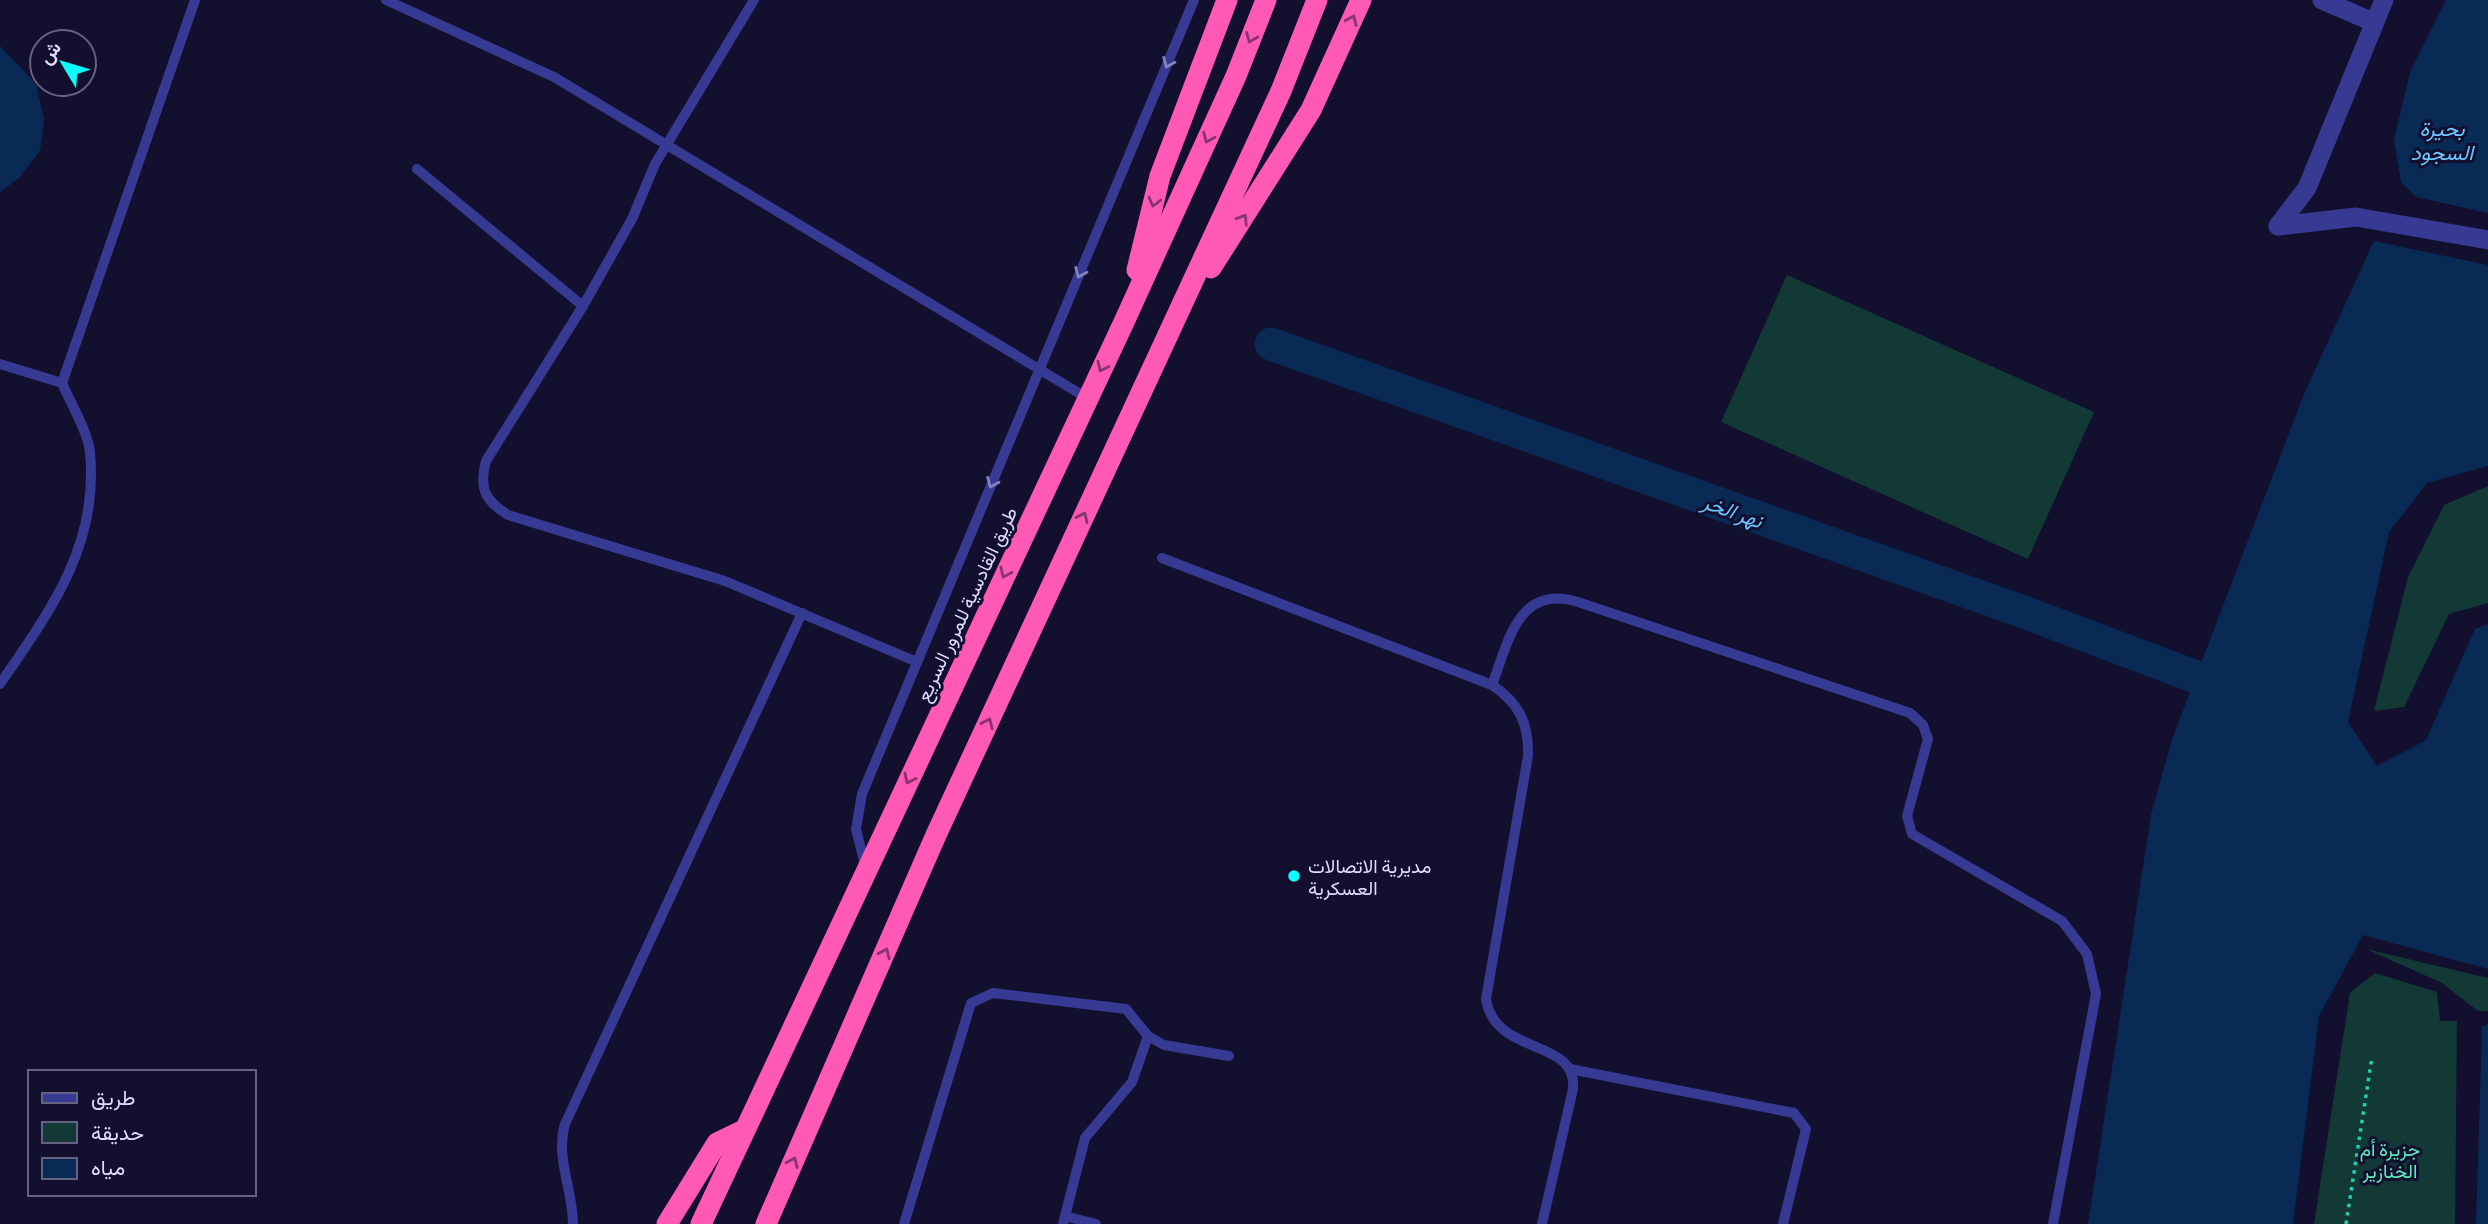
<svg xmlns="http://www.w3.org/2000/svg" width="2488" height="1224" font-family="Commissioner,Vazirmatn,sans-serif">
<rect width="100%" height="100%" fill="#120f2f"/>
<g fill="#123935">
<path d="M1787 275 2094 412 2028 559 1721 422Z"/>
<path d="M2488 486V603L2449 614 2404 707 2374 711 2408 577 2444 505Z"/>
<path d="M2366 949 2488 978V1011H2478L2442 983Z"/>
<path d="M2375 973 2437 992 2440 1021H2457L2455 1224H2314L2350 993Z"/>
</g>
<g fill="#082a54">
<path d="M2446 0H2488V213L2416 197 2401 182 2394 139 2410 72Z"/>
<path d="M0 46 36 84 44 119 40 151 19 178 0 192Z"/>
<path d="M2374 241 2488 265V466L2427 483 2389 532 2348 722 2377 766 2426 740 2475 629 2488 624V969L2363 935 2319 1016 2293 1224H2088L2151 815 2172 739 2304 394Z"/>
<path d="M2488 1024V1224H2476L2482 1027Z"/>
</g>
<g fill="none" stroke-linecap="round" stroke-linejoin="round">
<path stroke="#082a54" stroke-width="33" d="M1271 344 2032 615 2196 677"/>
<path stroke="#25cbb4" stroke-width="3.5" stroke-dasharray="3.5 5" stroke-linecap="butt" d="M2346 1224 2372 1057"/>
<g stroke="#363a92" stroke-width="10">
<path d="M386 0 554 77 1087 398"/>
<path d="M754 0 655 164 632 219 583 306 486 461C479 488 484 500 508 515L725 581 917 662"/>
<path d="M417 169 583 306"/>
<path d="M0 364 62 383"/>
<path d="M1162 558 1492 685C1519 703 1529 723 1528 756L1486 999C1495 1057 1578 1037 1573 1089L1542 1224"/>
<path d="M0 684C50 611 99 546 90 453 89 434 70 402 62 383L195 0"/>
<path d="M1492 685C1508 643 1518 583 1578 602L1910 713 1923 725 1928 739 1907 816 1912 834 2062 921 2087 954 2096 994 2053 1224"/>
<path d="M866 869 856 829 862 794 1194 0"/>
<path d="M1570 1069 1794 1113 1806 1129 1783 1224"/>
<path d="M1065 1216 1096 1224"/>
<path d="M573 1224C573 1189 555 1158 565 1124L802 613"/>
<path d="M904 1224 971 1003 993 993 1126 1009 1148 1036 1164 1045 1229 1056"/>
<path d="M1063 1224 1085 1138 1132 1082 1148 1036"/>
</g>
<g stroke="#363a92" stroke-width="19">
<path d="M2322 0 2373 22"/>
<path d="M2278 226 2307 188 2384 0"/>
<path d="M2278 226 2356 217 2488 240"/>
</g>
<g stroke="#ff58b5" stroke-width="21">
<path d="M1211 268 1311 110 1361 0"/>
<path d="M1137 270 1160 176 1227 0"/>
<path d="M667 1224 717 1143 744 1130"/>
<path d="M701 1224 1124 322 1236 76 1266 0"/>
<path d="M766 1224 936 835 1281 91 1317 0"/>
</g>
</g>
<defs><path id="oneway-chevron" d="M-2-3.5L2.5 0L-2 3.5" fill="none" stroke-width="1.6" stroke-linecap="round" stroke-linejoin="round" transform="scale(1.75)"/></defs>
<g stroke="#883472">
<use href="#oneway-chevron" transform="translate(1352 20) rotate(-66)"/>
<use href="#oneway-chevron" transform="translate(1251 38) rotate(112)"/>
<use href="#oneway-chevron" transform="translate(1208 138) rotate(114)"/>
<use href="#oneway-chevron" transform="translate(1154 202) rotate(104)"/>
<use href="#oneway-chevron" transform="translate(1243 219) rotate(-57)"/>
<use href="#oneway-chevron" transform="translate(1102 367) rotate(116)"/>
<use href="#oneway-chevron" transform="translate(1083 517) rotate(-65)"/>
<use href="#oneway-chevron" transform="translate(1005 573) rotate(115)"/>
<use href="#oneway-chevron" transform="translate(988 723) rotate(-65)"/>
<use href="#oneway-chevron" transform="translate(909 779) rotate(115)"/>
<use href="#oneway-chevron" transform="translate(885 953) rotate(-66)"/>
<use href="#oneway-chevron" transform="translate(793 1162) rotate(-66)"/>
</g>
<g stroke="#8283c3">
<use href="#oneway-chevron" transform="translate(1168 63) rotate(113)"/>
<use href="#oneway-chevron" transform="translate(1080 273) rotate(113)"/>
<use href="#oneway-chevron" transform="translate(992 483) rotate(113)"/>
</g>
<circle fill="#09faff" stroke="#120f2f" stroke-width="2.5" cx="1294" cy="876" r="7"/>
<g text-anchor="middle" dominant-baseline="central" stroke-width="6" stroke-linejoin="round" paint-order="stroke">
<g font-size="19" fill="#deddff" stroke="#120f2f">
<text transform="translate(966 604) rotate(-65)">طريق القادسية للمرور السريع</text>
</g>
<g font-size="19" fill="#deddff" stroke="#120f2f" text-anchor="start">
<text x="1308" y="865">مديرية الاتصالات<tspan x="1308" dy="22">العسكرية</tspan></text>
</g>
<g font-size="19" fill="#5cecbc" stroke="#120f2f">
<text x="2390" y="1148">جزيرة أم<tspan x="2390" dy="22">الخنازير</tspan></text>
</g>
<g font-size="21" font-style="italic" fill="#6bc6ff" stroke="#120f2f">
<text x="2442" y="127">بحيرة<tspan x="2442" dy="24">السجود</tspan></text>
<text transform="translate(1733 510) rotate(20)">نهر الخر</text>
</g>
</g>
<rect x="28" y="1070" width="228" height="126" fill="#120f2f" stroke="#646182" stroke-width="2"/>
<rect x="42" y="1093" width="35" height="10" fill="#363a92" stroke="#646182" stroke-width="2"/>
<text x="91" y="1105" font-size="21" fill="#deddff">طريق</text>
<rect x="42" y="1122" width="35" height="21" fill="#123935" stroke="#646182" stroke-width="2"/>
<text x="91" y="1140" font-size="21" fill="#deddff">حديقة</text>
<rect x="42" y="1158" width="35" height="21" fill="#082a54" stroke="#646182" stroke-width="2"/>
<text x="91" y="1175" font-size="21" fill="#deddff">مياه</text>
<g transform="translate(63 63) rotate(308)"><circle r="33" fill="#120f2f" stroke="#646182" stroke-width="2"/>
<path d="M0-5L12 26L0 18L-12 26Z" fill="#09faff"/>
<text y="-10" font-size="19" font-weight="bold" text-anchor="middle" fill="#deddff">ش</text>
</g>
</svg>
